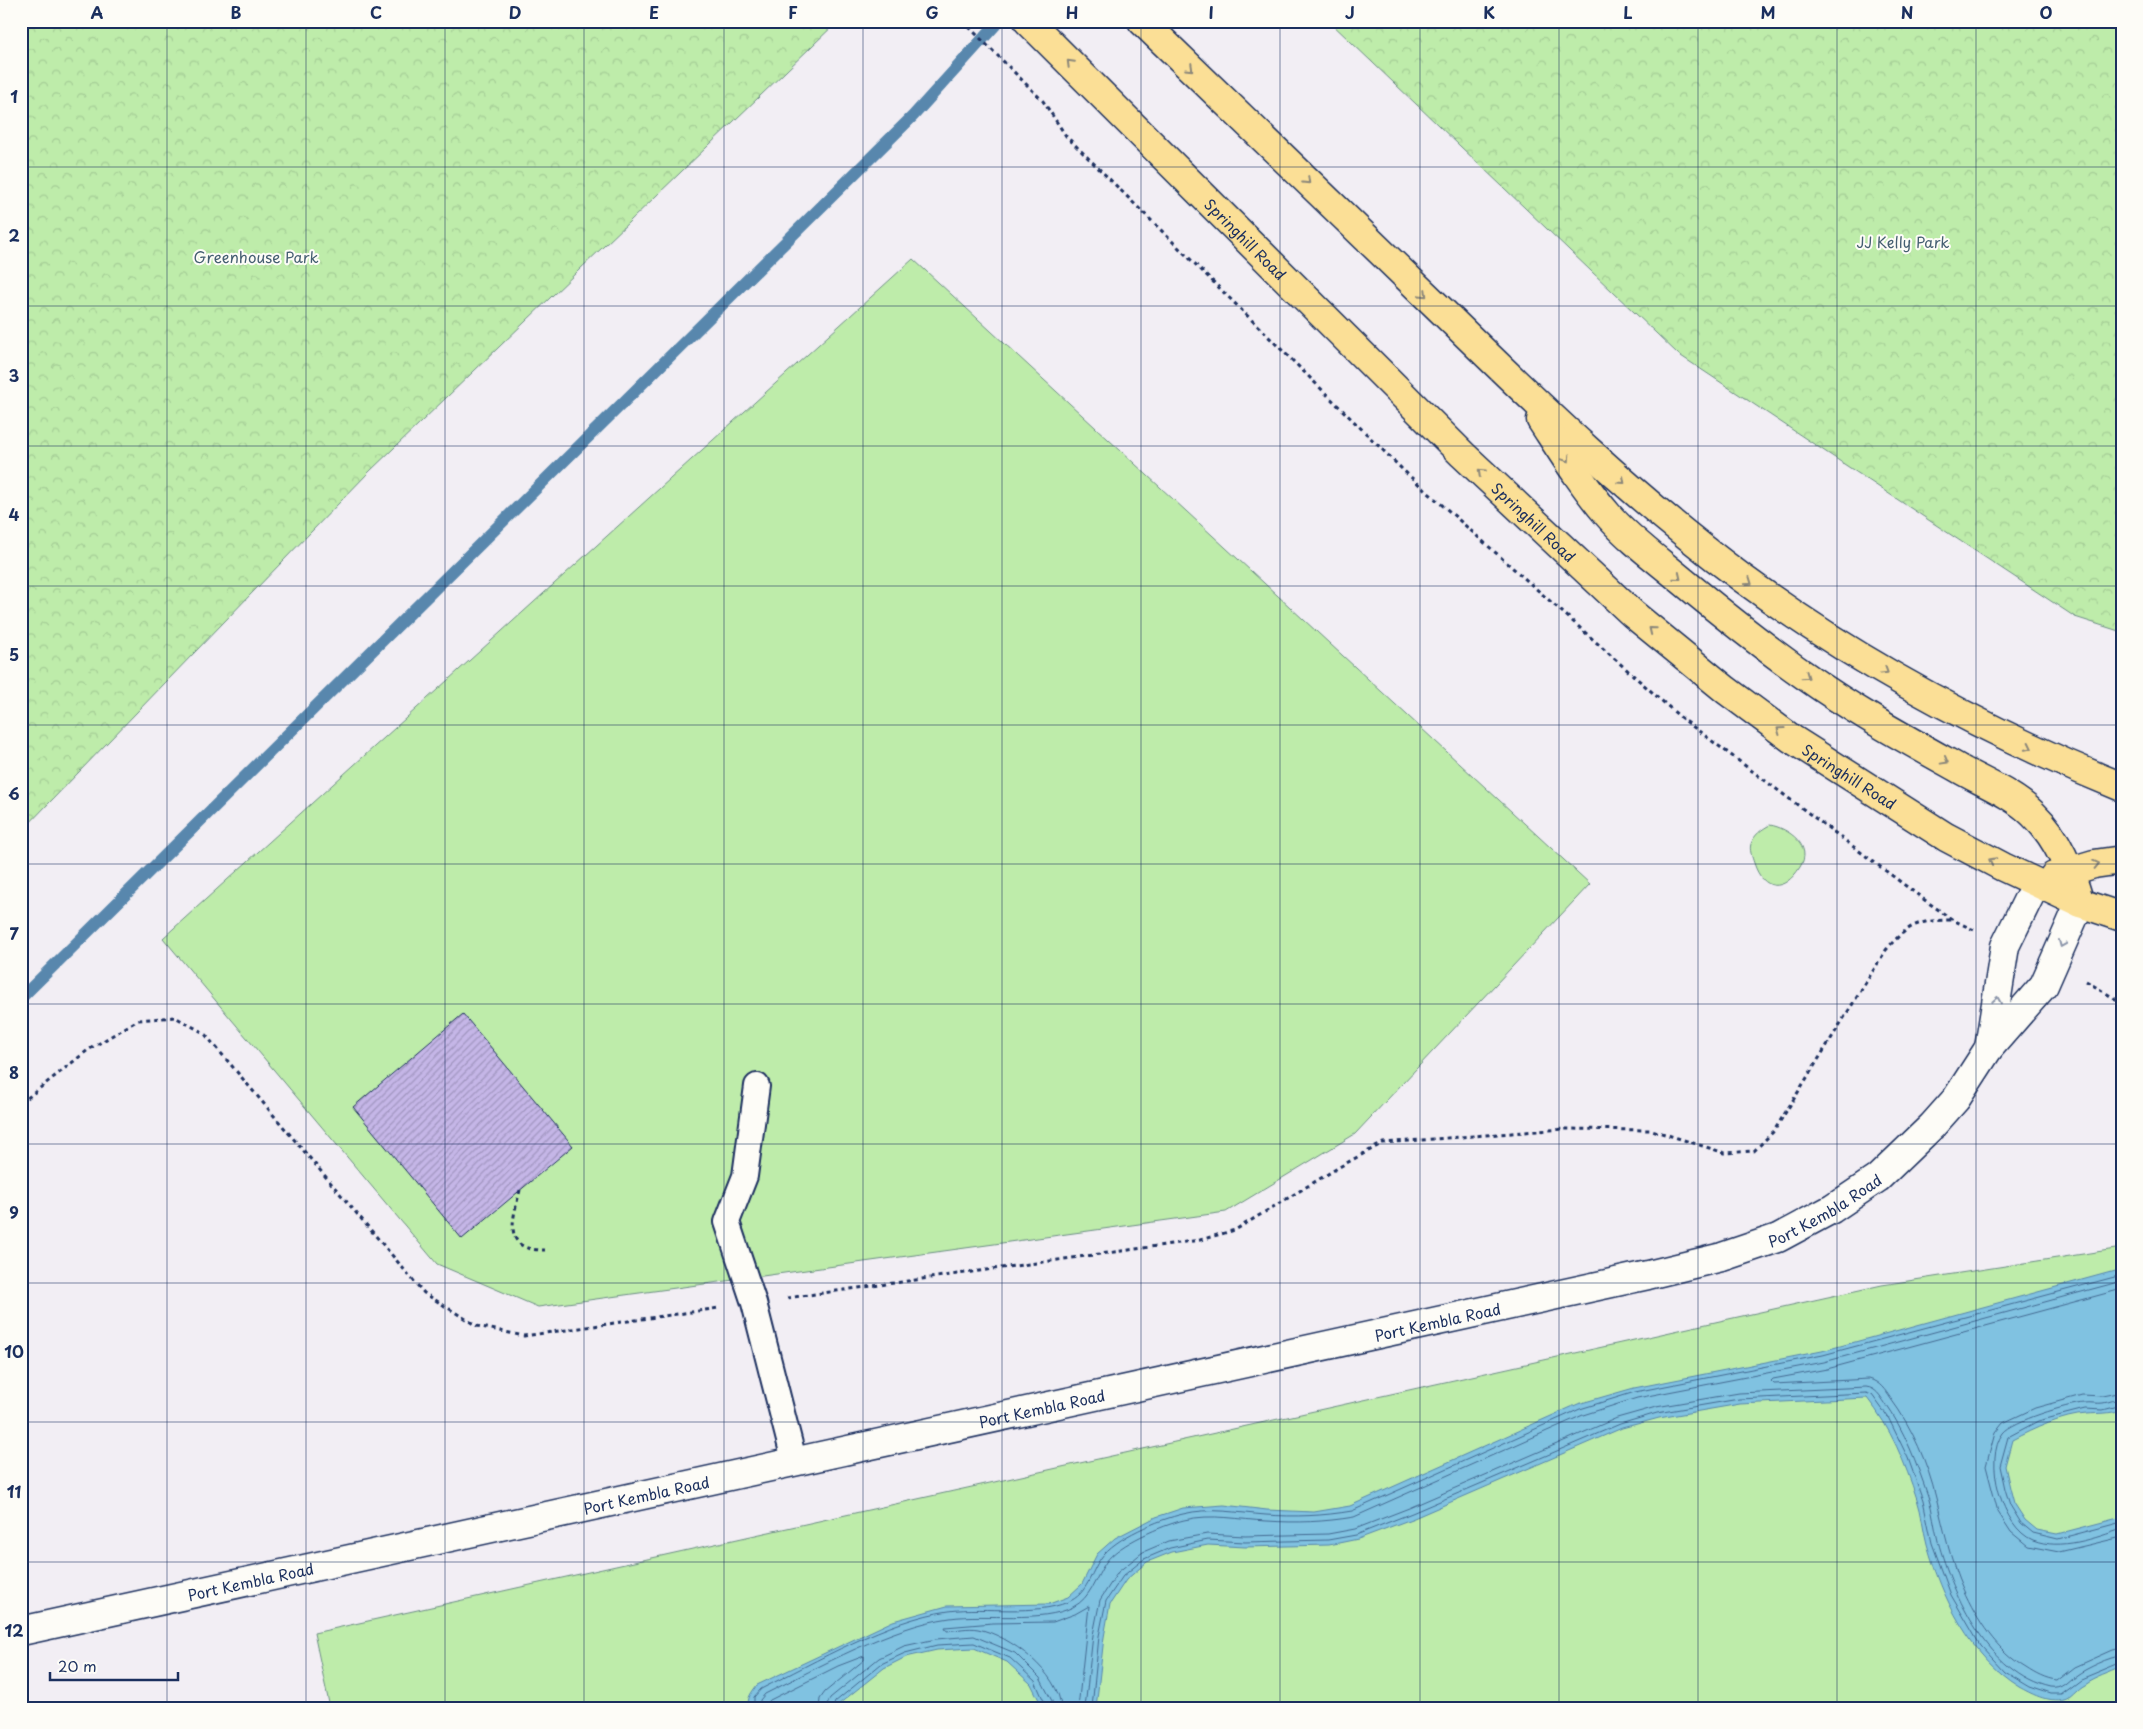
<svg xmlns="http://www.w3.org/2000/svg" width="2143" height="1729" font-family="'Playpen Sans',sans-serif">
<defs>
<pattern id="park-crowns" width="20" height="18" patternUnits="userSpaceOnUse" patternTransform="scale(1.25)"><rect width="20" height="18" fill="#beecaa"/><path d="M2 6a3 3 0 1 1 6 0M12 15a3 3 0 1 1 6 0" fill="none" stroke="#a3cb95"/></pattern>
<pattern id="building-hatch" width="6" height="6" patternUnits="userSpaceOnUse" patternTransform="scale(1.25)"><rect width="6" height="6" fill="#c5b6e7"/><path d="M-1 1l2-2M0 6l6-6M5 7l2-2" fill="none" stroke="#9f94be"/></pattern>
</defs>
<rect width="100%" height="100%" fill="#f2eef4"/>
<filter id="ink" filterUnits="userSpaceOnUse"><feTurbulence type="fractalNoise" baseFrequency=".02" numOctaves="2"/><feDisplacementMap in="SourceGraphic" scale="10" xChannelSelector="R" yChannelSelector="G"/><feConvolveMatrix kernelMatrix="1 2 1 2 8 2 1 2 1" color-interpolation-filters="sRGB"/></filter>
<g filter="url(#ink)">
<g fill="#beecaa" stroke="#6c8e84">
<path d="M913 259 1590 884 1355 1134 1226 1212 538 1307 437 1264 163 938Z"/>
<path d="M1770 825C1788 828 1814 846 1800 867 1784 893 1763 891 1754 863 1752 857 1749 849 1751 844 1754 835 1762 829 1770 825Z"/>
<path d="M2122 1248V1708H330L314 1633 1882 1285Z"/>
</g>
<g fill="url(#park-crowns)" stroke="#6c8e84">
<path d="M21 21H838L369 472 21 832Z"/>
<path d="M1329 21H2122V632L2075 617 1678 354Z"/>
</g>
<path fill="#80c2e1" stroke="#5887ad" d="M2122 1269V1410C2108 1414 2100 1413 2087 1414 2063 1415 2033 1429 2012 1440L2005 1466 2010 1488 2014 1503 2025 1520 2037 1530 2057 1534 2122 1517V1666C2110 1672 2095 1676 2084 1684 2076 1688 2071 1697 2063 1699 2049 1703 2031 1693 2020 1687 1970 1656 1942 1598 1927 1544 1923 1529 1922 1514 1917 1499 1905 1463 1891 1428 1867 1398L1740 1404 1659 1418 1622 1428 1414 1518 1358 1539 1329 1545 1245 1547 1208 1545 1172 1552 1147 1562 1126 1580 1110 1604 1104 1637 1096 1708H1043L1031 1684 1007 1662 974 1648 937 1650 906 1657 884 1668 834 1708H749C746 1698 752 1692 757 1685L893 1621 947 1606 1049 1604 1068 1597 1082 1584 1097 1554 1115 1538 1156 1517 1183 1508 1224 1505 1267 1510 1314 1512 1350 1506 1578 1404 1634 1388 1822 1351Z"/>
<g fill="none" stroke-linecap="round" stroke-linejoin="round">
<g stroke="#436a92" stroke-width="1">
<path d="M2122 1289 1827 1369 1773 1379 1771 1381 1774 1384 1869 1379C1880 1382 1885 1390 1891 1399 1912 1427 1928 1464 1936 1498 1944 1529 1950 1560 1963 1589 1977 1620 1997 1651 2026 1668 2035 1674 2046 1680 2057 1681L2075 1667 2113 1650 2122 1648"/>
<path d="M2122 1392 2102 1396 2082 1395 2035 1408 2003 1423 1995 1433 1986 1466 1998 1512 2011 1532 2028 1546 2059 1552 2122 1537"/>
<path d="M2122 1399C2115 1399 2110 1402 2103 1403 2097 1404 2091 1402 2084 1403 2068 1404 2012 1421 2003 1433 1983 1459 2002 1528 2033 1540 2061 1551 2095 1538 2122 1529"/>
<path d="M2122 1405 2103 1410 2085 1409 2038 1421 2008 1437 2000 1466 2005 1489 2010 1505 2021 1523 2033 1533 2058 1539 2122 1522"/>
<path d="M754 1708V1697L761 1689C815 1662 889 1619 949 1611 986 1606 1035 1616 1068 1602 1088 1594 1090 1573 1101 1558 1114 1538 1160 1519 1183 1514 1210 1507 1238 1513 1266 1515 1295 1517 1323 1516 1352 1511L1580 1409 1635 1392 1823 1355 2122 1275"/>
<path d="M760 1708V1700L765 1694C819 1667 891 1626 950 1618 986 1613 1042 1623 1073 1607 1091 1598 1095 1578 1106 1562 1118 1544 1163 1525 1184 1520 1212 1513 1240 1520 1267 1521 1297 1523 1324 1522 1354 1517L1583 1415 1637 1398 1824 1362 2122 1281"/>
<path d="M768 1708 767 1703 770 1700 838 1666 864 1656V1660L825 1692 820 1699 819 1708"/>
<path d="M826 1708 830 1698 879 1658 904 1646 936 1639 974 1636 1015 1653 1040 1678 1052 1701 1053 1708"/>
<path d="M833 1708 835 1702 881 1664 905 1653 937 1645 974 1643 1010 1658 1035 1681 1047 1708"/>
<path d="M1061 1708C1060 1673 1009 1635 978 1629 968 1627 956 1630 947 1631L945 1627 993 1623 1053 1622 1075 1614 1089 1606 1078 1708"/>
<path d="M1085 1708 1093 1635 1100 1600 1118 1572 1143 1552 1169 1541 1207 1534 1245 1536 1328 1534 1355 1529 1409 1508 1617 1418 1656 1407 1739 1393 1866 1387C1876 1388 1880 1396 1885 1403 1905 1431 1917 1464 1928 1496 1933 1511 1934 1526 1938 1541 1953 1596 1989 1674 2051 1688 2063 1690 2068 1681 2077 1675 2085 1669 2112 1656 2122 1656"/>
<path d="M1092 1708 1099 1636 1106 1601 1123 1576 1144 1559 1170 1548 1208 1540 1245 1542 1328 1540 1356 1535 1412 1513 1620 1424 1657 1413 1739 1399 1866 1393 1872 1395 1888 1417 1908 1458 1923 1500 1932 1543 1951 1595 1980 1645 2005 1672 2030 1687 2051 1694H2061L2081 1679 2122 1662"/>
</g>
<path stroke="#5887ad" stroke-width="12" d="M21 998 913 116 999 21"/>
</g>
<path fill="url(#building-hatch)" stroke="#1b2f5e" d="M463 1014 573 1146 462 1239 353 1107Z"/>
<g fill="none" stroke-linecap="round" stroke-linejoin="round">
<defs>
<path id="service" d="M757 1086 745 1176 727 1222 754 1303 794 1460"/>
<g id="minor">
<path d="M1989 1048 2005 946 2036 883"/>
<path id="s1" d="M21 1631 1648 1275 1722 1257 1778 1238 1832 1209 1878 1178 1932 1126 1956 1099 1989 1048 2044 985 2080 903"/>
</g>
<g id="primary">
<path id="s2" d="M1028 21 1462 454 1633 614 1726 690 1792 739 1946 837 2003 867 2080 903 2122 917"/>
<path d="M1142 21C1241 118 1341 214 1441 310 1537 404 1634 498 1742 578 1858 663 1988 733 2122 787"/>
<path d="M1541 420C1562 452 1583 486 1608 515 1629 539 1655 558 1679 578 1720 612 1761 645 1804 675 1853 710 1904 738 1956 767 1981 782 2012 793 2033 814 2059 839 2070 870 2080 903"/>
<path d="M2054 876 2094 864 2122 860"/>
</g>
</defs>
<use href="#service" stroke="#1b2f5e" stroke-width="28"/>
<use href="#minor" stroke="#1b2f5e" stroke-width="31"/>
<use href="#primary" stroke="#1b2f5e" stroke-width="31"/>
<g stroke="#1b2f5e" stroke-width="3" stroke-dasharray="4 4" stroke-linecap="butt">
<path d="M963 21 1043 101 1066 136 1404 471 1680 717 1926 901 1953 920 1974 930"/>
<path d="M2086 981 2122 1003"/>
<path d="M21 1103 88 1050 138 1020 175 1017 204 1033 424 1293 477 1326 524 1336 719 1308"/>
<path d="M520 1190C513 1219 501 1251 545 1250"/>
<path d="M787 1298 1200 1240 1235 1230 1341 1166 1383 1143 1563 1129 1652 1130 1725 1153 1754 1151 1774 1131 1886 950C1908 924 1919 920 1953 920"/>
</g>
<use href="#service" stroke="#fdfcf7" stroke-width="24"/>
<use href="#minor" stroke="#fdfcf7" stroke-width="28"/>
<use href="#primary" stroke="#fbdf96" stroke-width="28"/>
</g>
<defs><path id="oneway-chevron" d="M-2-3.5L2.5 0L-2 3.5" fill="none" stroke-width="1.6" stroke-linecap="round" stroke-linejoin="round" transform="scale(1.25)"/></defs>
<g stroke="#8b877a">
<use href="#oneway-chevron" transform="translate(1070 63) rotate(-135)"/>
<use href="#oneway-chevron" transform="translate(1190 68) rotate(44)"/>
<use href="#oneway-chevron" transform="translate(1307 181) rotate(44)"/>
<use href="#oneway-chevron" transform="translate(1424 294) rotate(44)"/>
<use href="#oneway-chevron" transform="translate(1567 459) rotate(56)"/>
<use href="#oneway-chevron" transform="translate(1481 472) rotate(-136)"/>
<use href="#oneway-chevron" transform="translate(1622 481) rotate(42)"/>
<use href="#oneway-chevron" transform="translate(1678 577) rotate(39)"/>
<use href="#oneway-chevron" transform="translate(1749 582) rotate(35)"/>
<use href="#oneway-chevron" transform="translate(1652 630) rotate(-141)"/>
<use href="#oneway-chevron" transform="translate(1885 671) rotate(32)"/>
<use href="#oneway-chevron" transform="translate(1806 676) rotate(35)"/>
<use href="#oneway-chevron" transform="translate(1780 730) rotate(-144)"/>
<use href="#oneway-chevron" transform="translate(2029 747) rotate(26)"/>
<use href="#oneway-chevron" transform="translate(1945 761) rotate(29)"/>
<use href="#oneway-chevron" transform="translate(1992 861) rotate(-152)"/>
<use href="#oneway-chevron" transform="translate(2096 864) rotate(-13)"/>
</g>
<g stroke="#8c96aa">
<use href="#oneway-chevron" transform="translate(2062 944) rotate(113)"/>
<use href="#oneway-chevron" transform="translate(1997 1000) rotate(-81)"/>
</g>
</g>
<path fill="none" stroke="#1b2f5e" stroke-width="1" stroke-opacity="0.55" d="M167 21V1708M306 21V1708M445 21V1708M584 21V1708M724 21V1708M863 21V1708M1002 21V1708M1141 21V1708M1280 21V1708M1420 21V1708M1559 21V1708M1698 21V1708M1837 21V1708M1976 21V1708M21 167H2122M21 306H2122M21 446H2122M21 586H2122M21 725H2122M21 864H2122M21 1004H2122M21 1144H2122M21 1283H2122M21 1422H2122M21 1562H2122"/>
<g text-anchor="middle" dominant-baseline="central" stroke-width="4" stroke-linejoin="round" paint-order="stroke">
<g font-size="15" fill="#1b2f5e" stroke="#fdfcf7">
<text stroke="none"><textPath href="#s2" startOffset="308">Springhill Road</textPath></text>
<text stroke="none"><textPath href="#s2" startOffset="712">Springhill Road</textPath></text>
<text stroke="none"><textPath href="#s2" startOffset="1118">Springhill Road</textPath></text>
<text stroke="none"><textPath href="#s1" startOffset="1855">Port Kembla Road</textPath></text>
<text stroke="none"><textPath href="#s1" startOffset="1450">Port Kembla Road</textPath></text>
<text stroke="none"><textPath href="#s1" startOffset="1045">Port Kembla Road</textPath></text>
<text stroke="none"><textPath href="#s1" startOffset="640">Port Kembla Road</textPath></text>
<text stroke="none"><textPath href="#s1" startOffset="235">Port Kembla Road</textPath></text>
</g>
<g font-size="15" fill="#445e71" stroke="#fdfcf7">
<text x="1903" y="241">JJ Kelly Park</text>
<text x="256" y="256">Greenhouse Park</text>
</g>
</g>
<rect width="2143" height="1729" fill="none" stroke="#fdfcf7" stroke-width="55"/>
<path d="M50 1672v8h128v-8" fill="none" stroke="#1b2f5e" stroke-width="2.5"/>
<text x="58" y="1672" font-size="15" fill="#1b2f5e" stroke="#fdfcf7" stroke-width="4" paint-order="stroke">20 m</text>
<rect x="28" y="28" width="2088" height="1674" fill="none" stroke="#1b2f5e" stroke-width="2"/>
<g font-size="16" text-anchor="middle" font-weight="bold" fill="#1b2f5e">
<text x="97" y="19">A</text>
<text x="236" y="19">B</text>
<text x="376" y="19">C</text>
<text x="515" y="19">D</text>
<text x="654" y="19">E</text>
<text x="793" y="19">F</text>
<text x="932" y="19">G</text>
<text x="1072" y="19">H</text>
<text x="1211" y="19">I</text>
<text x="1350" y="19">J</text>
<text x="1489" y="19">K</text>
<text x="1628" y="19">L</text>
<text x="1768" y="19">M</text>
<text x="1907" y="19">N</text>
<text x="2046" y="19">O</text>
<text x="14" y="103">1</text>
<text x="14" y="242">2</text>
<text x="14" y="382">3</text>
<text x="14" y="521">4</text>
<text x="14" y="661">5</text>
<text x="14" y="800">6</text>
<text x="14" y="940">7</text>
<text x="14" y="1079">8</text>
<text x="14" y="1219">9</text>
<text x="14" y="1358">10</text>
<text x="14" y="1498">11</text>
<text x="14" y="1637">12</text>
</g>
</svg>
